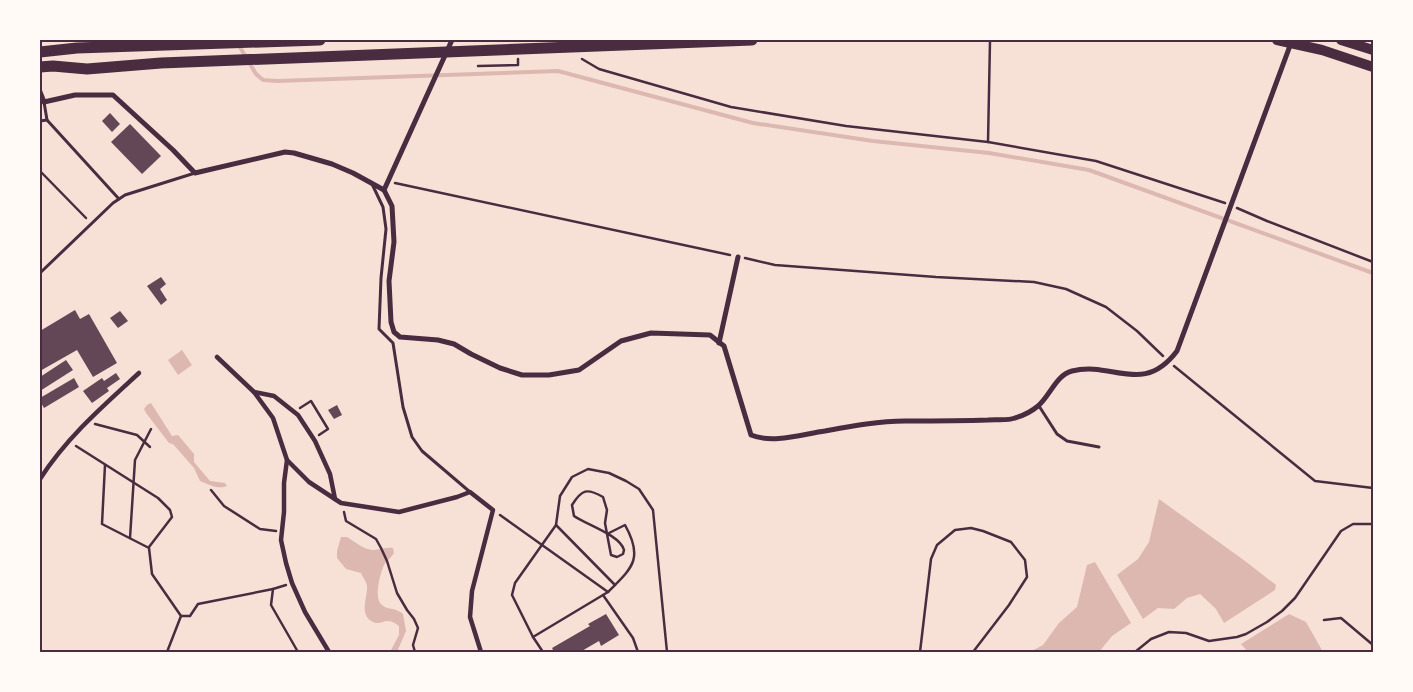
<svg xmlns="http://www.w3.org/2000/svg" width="1413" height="692" font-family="Figtree,sans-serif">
<rect width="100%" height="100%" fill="#f7e1d7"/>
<g fill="#dcb8b0">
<path d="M182 350 192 365 178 375 168 360Z"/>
<path d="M151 403 172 436 178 435 194 454V462L210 481 225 483 227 486C218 490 208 484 200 481L194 468 173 444 169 443 146 413 144 409 147 405Z"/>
<path d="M1159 499 1245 561 1276 585 1275 590 1224 623 1216 609 1200 594 1187 598 1174 609 1158 608 1143 619 1117 575 1138 559 1149 542Z"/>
<path d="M341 537H347C354 541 364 550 373 550 380 550 386 547 393 548L394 553C391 558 386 561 384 565 380 574 374 597 381 604 385 609 391 608 396 610 397 610 402 613 403 614L406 631 397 652H390L399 635V626C385 615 383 626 373 622 359 615 367 599 367 588 368 583 363 578 361 573L346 569 337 558V551Z"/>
<path d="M1095 562 1131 623 1112 636 1099 652H1030L1043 645 1059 623 1077 607 1087 565Z"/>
<path d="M1289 614 1306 622 1323 652H1248L1241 644Z"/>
</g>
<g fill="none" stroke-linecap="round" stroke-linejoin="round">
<path stroke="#dcb8b0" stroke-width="4" d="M238 44 256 74 263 80 277 81 558 71 753 123 873 141 989 153 1089 170 1373 273"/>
</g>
<g fill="#644757">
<path d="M110 113 120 124 112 132 102 121Z"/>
<path d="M130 124 161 156 142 174 111 142Z"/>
<path d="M161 277 166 284 160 289 167 300 161 305 147 286Z"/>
<path d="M75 310 80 319 89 314 117 363 93 377 77 350 40 371V331Z"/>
<path d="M120 311 128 321 118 328 110 318Z"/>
<path d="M66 360 73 370 40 391V377Z"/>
<path d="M116 373 120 379 107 388 109 391 92 403 83 391 102 378 104 381Z"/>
<path d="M74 378 79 387 44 408 40 401V398Z"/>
<path d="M337 405 342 415 334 419 328 410Z"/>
<path d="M606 614 619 635 601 646 599 641 580 652H554L552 648 590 626 588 624Z"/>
</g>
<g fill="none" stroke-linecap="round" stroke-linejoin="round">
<g stroke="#4a2c40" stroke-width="2.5">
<path d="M582 59 599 69 731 107 846 126 988 142 1096 161 1225 203"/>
<path d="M478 66 518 65V59"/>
<path d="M988 142 990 41"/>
<path d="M40 171 86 218"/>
<path d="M395 183 730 255"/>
<path d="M1237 208 1267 221 1373 262"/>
<path d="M745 258 775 265 936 277 1034 282 1066 289 1106 307 1137 331 1163 356"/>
<path d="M1174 366 1315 481 1373 488"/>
<path d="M300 408 311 401 328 429 319 435"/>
<path d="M95 424 137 435 150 447"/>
<path d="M76 446 158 498 170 510 172 517 149 547"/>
<path d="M105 465 102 524 149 548 152 574 181 616 167 652"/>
<path d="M211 490 224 506 260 529 276 531"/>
<path d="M344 512 346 521 376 539 381 548 387 561 397 593 407 610 414 619 418 628 413 645 415 652"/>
<path d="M500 515 608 592 533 637"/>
<path d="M556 525 615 585"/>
<path d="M607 534 605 523 607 510 603 497C587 488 582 489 572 505L574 516C587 525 620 535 624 550L623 554 617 557 611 555 607 534 625 525C644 559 632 568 608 592"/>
<path d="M130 538 135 460 151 429"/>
<path d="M286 585 273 589 271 605 298 652"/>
<path d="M603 595 633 638 638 652"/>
<path d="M181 616H190L198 604 273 589"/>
<path d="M1324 620 1341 618 1373 645"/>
<path d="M543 652 533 637 512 595 515 583 556 525 560 496 572 477 588 469 609 473 626 481 639 489 653 510 667 652"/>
<path d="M920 652 931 559 937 545 955 530 971 528 983 531 1011 542 1025 560 1027 577 1009 605 973 652"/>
<path d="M1135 652 1151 639 1169 632 1186 633 1209 641 1237 637 1246 634 1267 622 1282 611 1295 598 1341 531 1353 524H1373"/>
</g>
<g stroke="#4a2c40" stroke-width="3">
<path d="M44 102 47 120 119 199"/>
<path d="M40 121 47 120"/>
<path d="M372 184 383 207 386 229 381 278 379 329 393 343 403 407 412 437 422 451 470 492"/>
<path d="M40 273 113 203 125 195 195 173"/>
<path d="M1039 406 1057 434 1067 441 1099 447"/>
</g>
<g stroke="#4a2c40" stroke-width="4.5">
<path d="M217 357 254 392 273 418 287 460 309 482 341 503 399 512 457 497 470 492 493 510 472 591 470 617 481 652"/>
<path d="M254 392 274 396 298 415 315 441 330 474 335 499"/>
<path d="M287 460 284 483V512L281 540 286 563 292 583 305 612 329 652"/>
<path d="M40 479C67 437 103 406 139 373"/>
</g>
<g stroke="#4a2c40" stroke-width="5">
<path d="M40 92 44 102 75 95H113L173 150 195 173 285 152 294 153 332 164 353 173 384 190 392 206 394 242 389 281 391 322 394 332 400 337 438 340 454 344 471 354 500 368 522 375H549L579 370 621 341 651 333 710 335 724 346 751 435C773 444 803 434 825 431 852 426 878 421 905 421 933 421 960 421 988 420 996 419 1007 421 1015 418 1022 416 1032 411 1038 406 1050 396 1056 375 1072 371 1113 361 1143 396 1177 351L1291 43"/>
<path d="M384 190 452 40"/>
<path d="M719 343 738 257"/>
</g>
<g stroke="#4a2c40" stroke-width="10">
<path d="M1277 40 1322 50 1373 67"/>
<path d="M1341 40 1373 50"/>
</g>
<g stroke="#4a2c40" stroke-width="11">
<path d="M40 52 77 48 320 40"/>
<path d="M40 67 53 66 87 69 161 63 752 40"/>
</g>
</g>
<rect width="1413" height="692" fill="none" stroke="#fffaf5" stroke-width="82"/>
<rect x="41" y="41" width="1331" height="610" fill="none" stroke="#4a2c40" stroke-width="2"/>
</svg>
